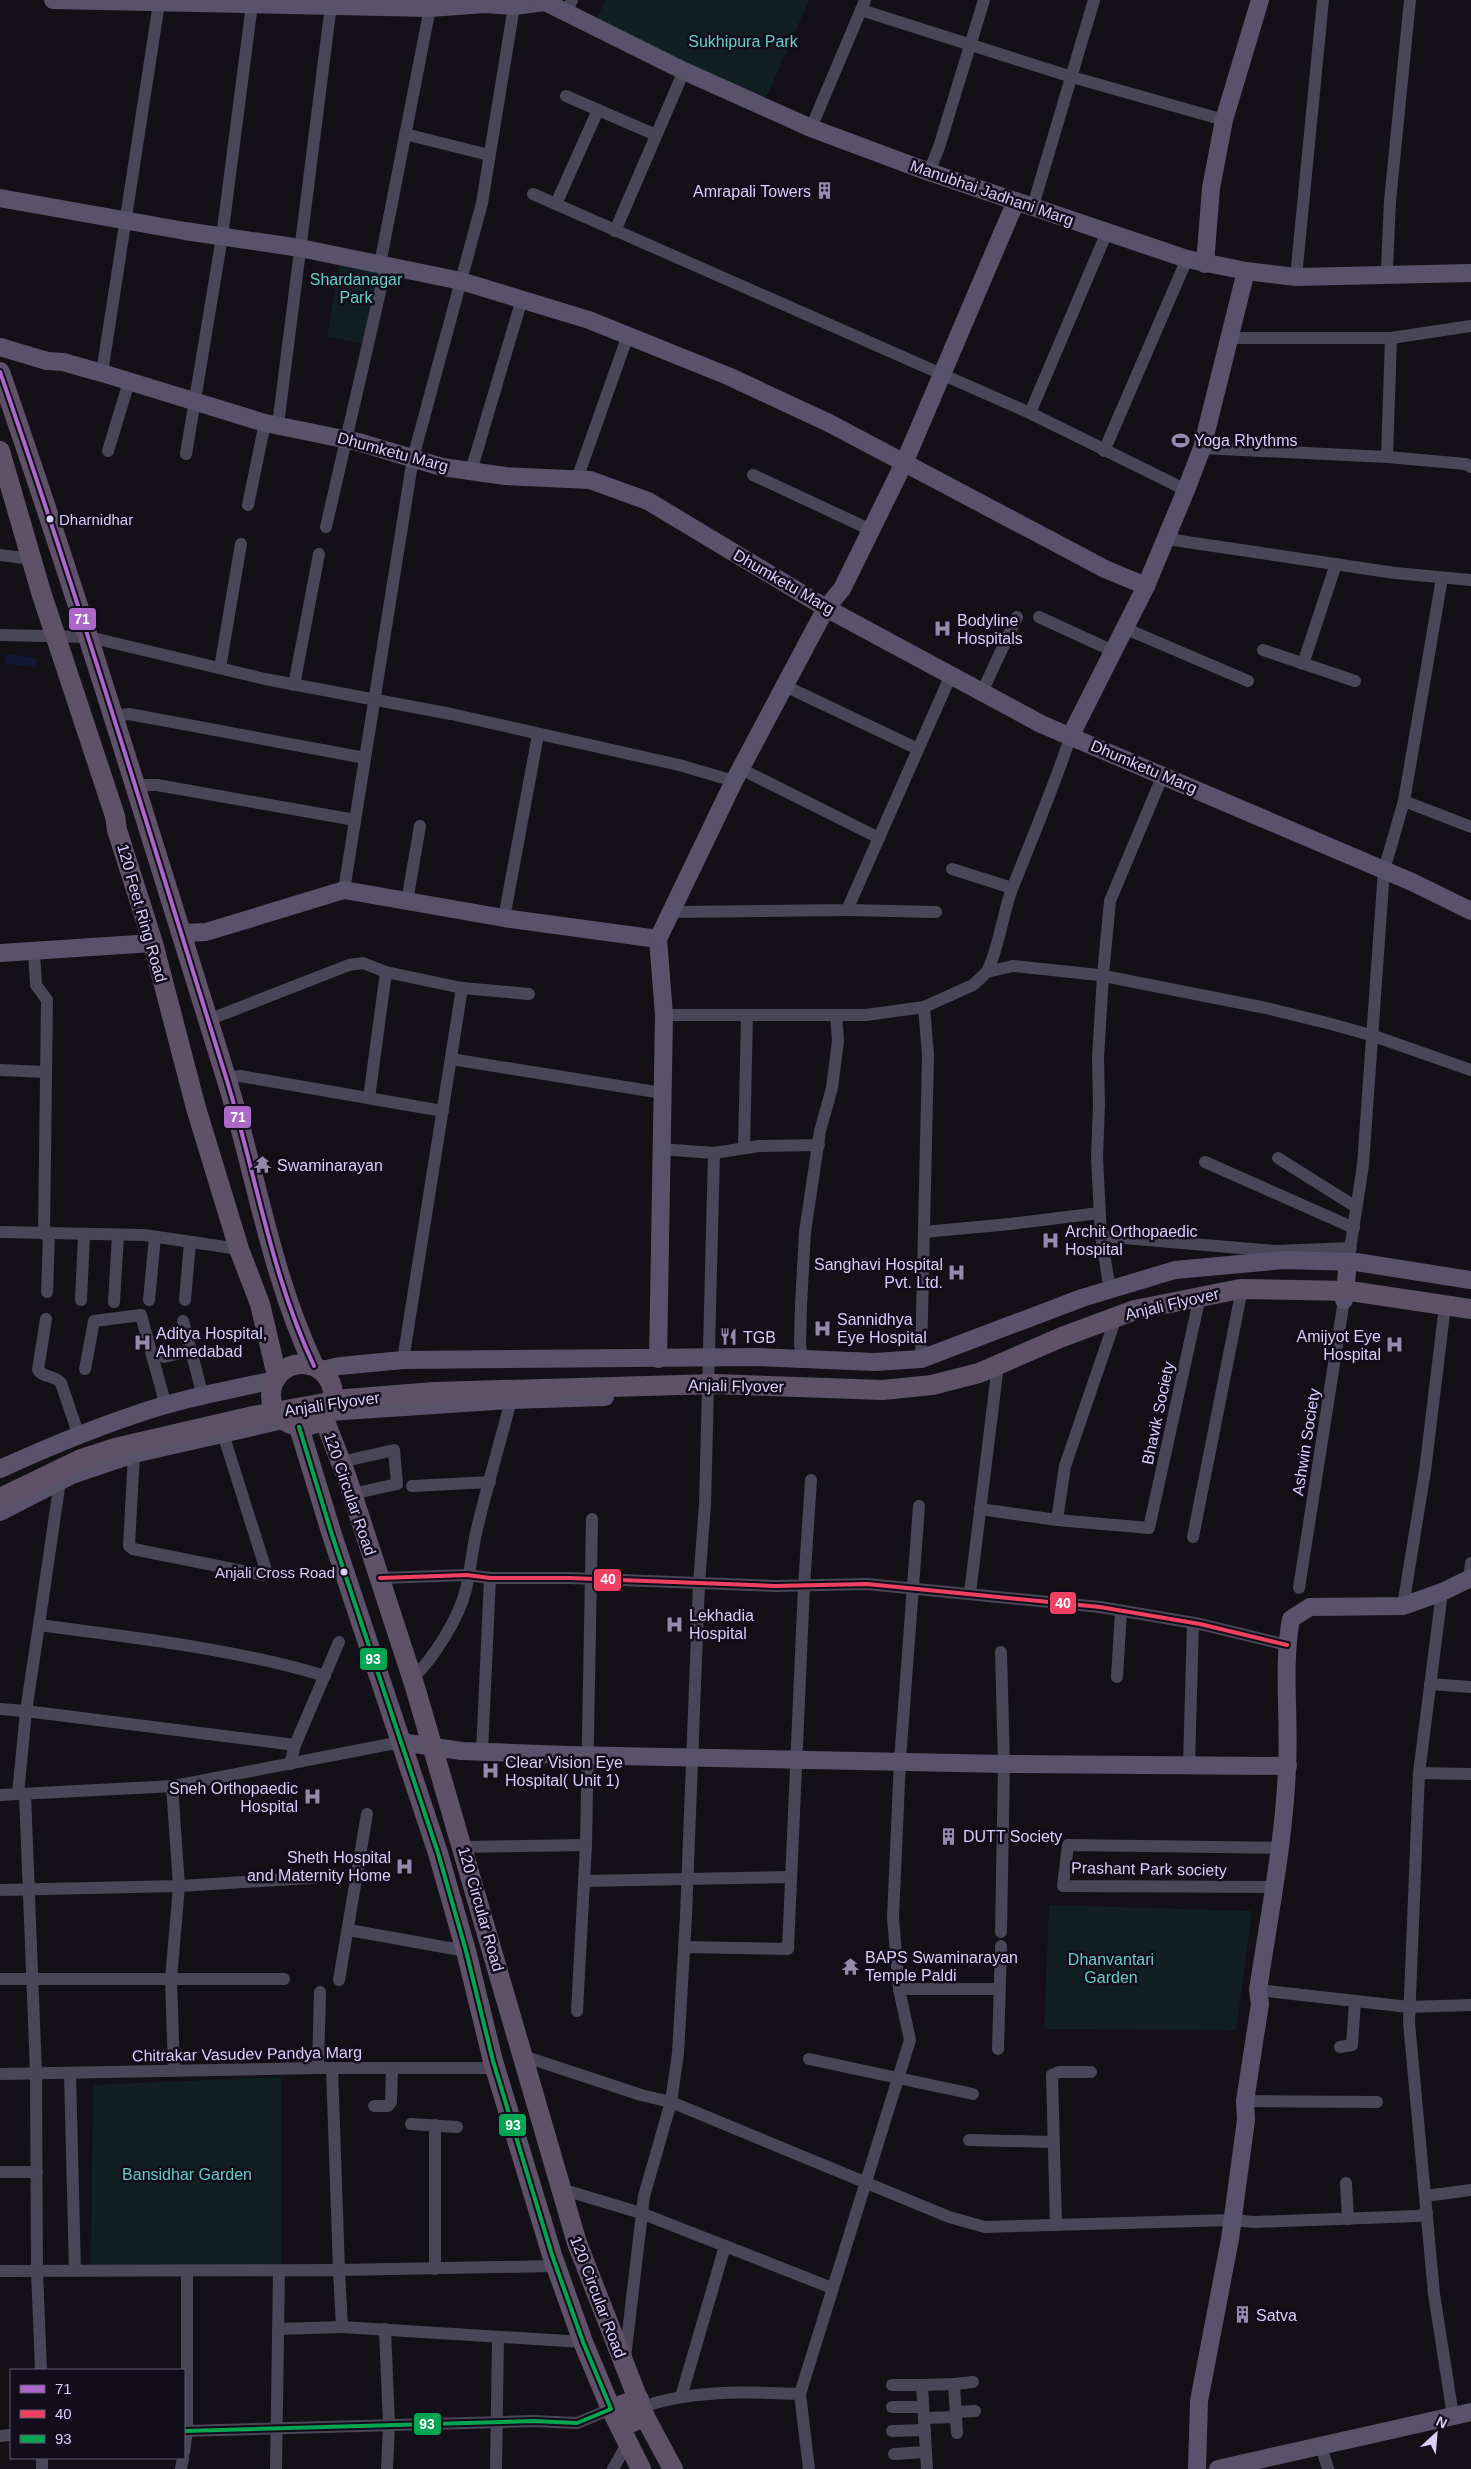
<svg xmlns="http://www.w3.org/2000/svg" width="1471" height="2469" font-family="Arial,sans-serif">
<rect width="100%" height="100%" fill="#131018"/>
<g fill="#111f22">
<path d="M606 0H809L766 98 595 21Z"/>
<path d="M340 259 381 267 366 344 327 337Z"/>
<path d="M1049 1905 1252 1911 1236 2030 1044 2029Z"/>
<path d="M281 2077V2267L91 2266 93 2085Z"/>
</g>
<path fill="#101734" d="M6 654 37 658 36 667 5 664Z"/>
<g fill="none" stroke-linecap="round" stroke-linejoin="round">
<g stroke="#494657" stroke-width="12">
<path d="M865 0 861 10 1072 77 1224 120"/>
<path d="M566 13 572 0"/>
<path d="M566 96 656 135"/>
<path d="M811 128 861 10"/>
<path d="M405 134 489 155"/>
<path d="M929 172 939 147 984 0"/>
<path d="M533 194 1030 413 1186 490"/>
<path d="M556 204 598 110"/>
<path d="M1033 206 1094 0"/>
<path d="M615 231 684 71"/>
<path d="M380 264 430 8"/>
<path d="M1388 275 1387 268 1390 201 1410 0"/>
<path d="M1296 277 1323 0"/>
<path d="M1229 338H1391L1471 326"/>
<path d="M102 373 159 3"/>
<path d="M1030 413 1107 232"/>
<path d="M278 425 331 5"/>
<path d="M1202 448 1387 457 1391 338"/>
<path d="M108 451 129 382"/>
<path d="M1104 451 1187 259"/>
<path d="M186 454 222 237 252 4"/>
<path d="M1387 457 1466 464 1471 467"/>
<path d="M471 471 522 299"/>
<path d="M753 475 871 530"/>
<path d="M577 479 628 335"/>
<path d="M248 505 265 423"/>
<path d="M326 527 386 266"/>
<path d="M1167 539 1395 573 1471 580"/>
<path d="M0 555 32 559"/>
<path d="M1039 617 1113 651"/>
<path d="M1124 628 1248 681"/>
<path d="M0 635 89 637 265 679 451 714 679 765 734 781"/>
<path d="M1263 650 1355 681"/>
<path d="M1303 664 1336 564"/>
<path d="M220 668 241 544"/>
<path d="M294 685 319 554"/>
<path d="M785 686 918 749"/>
<path d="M982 692 1017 617"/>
<path d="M114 716 129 714 365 758"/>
<path d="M741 769 879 838"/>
<path d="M136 785H157L355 820"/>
<path d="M1404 801 1471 827"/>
<path d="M952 869 1012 888"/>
<path d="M344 890 413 458 482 203 514 6"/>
<path d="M407 901 420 826"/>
<path d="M847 910 936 912"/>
<path d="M671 912 847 910 951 675"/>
<path d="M504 918 538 735"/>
<path d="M34 951 36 985 47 1000 44 1234"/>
<path d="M987 972C999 948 1002 916 1012 889 1032 838 1054 787 1071 735"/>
<path d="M924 1007 973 985 987 972 1013 966 1099 975 1266 1008 1331 1024 1374 1036 1471 1070"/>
<path d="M664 1015H866L924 1007 928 1055 921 1359"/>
<path d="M208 1020 349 965 363 963 386 972"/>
<path d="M451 1059 662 1093"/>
<path d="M0 1070 45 1072"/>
<path d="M226 1078 240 1076 443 1111"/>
<path d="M369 1098 386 972 462 988 529 994"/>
<path d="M744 1148 747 1016"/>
<path d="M714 1153 759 1146 819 1145"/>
<path d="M1278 1158 1356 1207"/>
<path d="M1205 1162 1354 1228"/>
<path d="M0 1232 144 1235 239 1249"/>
<path d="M924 1232 1010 1224 1099 1213"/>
<path d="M1101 1236 1276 1251 1351 1248"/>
<path d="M1348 1262 1363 1165 1384 870 1404 801 1442 578"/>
<path d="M1110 1290 1101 1236 1097 1157 1099 1104 1098 1058 1103 975 1110 901 1163 775"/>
<path d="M47 1292 49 1234"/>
<path d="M81 1300 84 1235"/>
<path d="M149 1300 155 1237"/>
<path d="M185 1300 190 1242"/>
<path d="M114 1302 118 1235"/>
<path d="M46 1319 38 1370C43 1378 55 1375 61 1383L79 1436"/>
<path d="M183 1321 203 1396"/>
<path d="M164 1357 190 1351"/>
<path d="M802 1359 800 1344 801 1305 805 1232 820 1131 832 1088 838 1041 836 1015"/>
<path d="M403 1360 462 988"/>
<path d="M85 1369 94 1321 141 1315 166 1406"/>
<path d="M134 1454 129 1546 133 1549 263 1575 266 1570 223 1434"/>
<path d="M341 1462 394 1450 397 1484 352 1494"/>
<path d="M60 1481 39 1625C135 1638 232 1648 325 1676"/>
<path d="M412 1486 490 1482"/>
<path d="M980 1509 1057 1520 1065 1466 1113 1326"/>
<path d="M1057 1520 1149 1528 1198 1305"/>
<path d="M1193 1537 1240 1299"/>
<path d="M380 1578 467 1575 490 1578H569L775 1586 867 1584 1100 1607 1200 1624 1287 1645"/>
<path d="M1469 1579 1471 1563"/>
<path d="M1299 1588 1344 1300"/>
<path d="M1442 1592 1419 1773 1409 2022 1434 2294 1453 2416"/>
<path d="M970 1593 997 1373"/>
<path d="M1403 1606 1425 1471 1444 1314"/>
<path d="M1117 1677 1121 1611"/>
<path d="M412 1679C434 1658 459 1618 466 1589 471 1569 472 1548 477 1529 487 1486 500 1443 511 1400"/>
<path d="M1430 1684 1471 1687"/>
<path d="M0 1709 26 1711 39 1625"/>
<path d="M295 1745 339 1642"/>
<path d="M482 1752 490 1578"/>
<path d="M1189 1765 1193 1623"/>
<path d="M1419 1773 1471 1774"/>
<path d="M172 1786 179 1886 171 1979 174 2071"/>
<path d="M18 1794 26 1711 295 1745 290 1764"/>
<path d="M25 1794 36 2073 37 2271 41 2370"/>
<path d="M0 1795 174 1786 401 1742"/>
<path d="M462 1847 586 1845"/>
<path d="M584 1881 791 1877"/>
<path d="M1274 1887 1063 1886 1068 1845 1281 1848"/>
<path d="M0 1890 179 1886 311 1878"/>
<path d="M349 1930 466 1951"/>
<path d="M1001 1932 1004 1764 1001 1652"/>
<path d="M684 1947 788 1949 804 1586 811 1480"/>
<path d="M0 1979H284"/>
<path d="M339 1980 367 1814"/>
<path d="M899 1989H999"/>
<path d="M1258 1990 1409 2007 1471 2005"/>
<path d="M577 2011 586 1845 592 1519"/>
<path d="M1340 2047 1352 2045 1355 2001"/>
<path d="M998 2049 1001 1946"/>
<path d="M523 2056 641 2095 671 2102 949 2217 985 2227 1232 2220 1254 2222 1418 2216 1427 2213"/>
<path d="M809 2059 973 2094"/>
<path d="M318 2068 320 1992"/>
<path d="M332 2068 339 2270 556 2266"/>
<path d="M70 2073 75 2271"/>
<path d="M0 2074 318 2068H495"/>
<path d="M1245 2101 1377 2102"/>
<path d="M374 2106H388L391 2102 392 2068"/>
<path d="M411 2124 457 2127"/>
<path d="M435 2125V2269"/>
<path d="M969 2140 1053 2142"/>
<path d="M0 2172H37"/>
<path d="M1346 2183 1348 2219"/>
<path d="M561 2189 641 2213 832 2288"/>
<path d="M1425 2196 1471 2190"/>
<path d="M1056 2225 1052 2075 1059 2072H1091"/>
<path d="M0 2271 339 2270 342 2327 583 2342"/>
<path d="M278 2329 342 2327"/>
<path d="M385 2329 389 2425 387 2469"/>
<path d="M625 2358 644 2196 671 2102 678 2053 686 1916 699 1583 705 1505 714 1153 661 1149"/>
<path d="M954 2384 973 2382"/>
<path d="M892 2385H922"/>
<path d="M681 2397 725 2246"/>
<path d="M642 2407C693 2389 748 2392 800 2394"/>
<path d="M892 2407H923"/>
<path d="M956 2412 975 2411"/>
<path d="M924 2418 956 2417"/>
<path d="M184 2431 534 2421 577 2423 611 2409"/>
<path d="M892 2431 925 2430"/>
<path d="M0 2436 11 2435"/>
<path d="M1321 2446 1328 2469"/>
<path d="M184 2452 187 2431V2271"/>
<path d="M894 2454 926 2452"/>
<path d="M42 2469V2458"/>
<path d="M181 2469 183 2458"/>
<path d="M276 2469 279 2271"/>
<path d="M496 2469 498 2337"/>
<path d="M613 2469 627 2444"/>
<path d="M809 2469 800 2394 910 2040 899 1989 893 1918 900 1760 919 1506"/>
<path d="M927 2469 922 2385 954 2384 957 2433"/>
</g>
<g stroke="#58536a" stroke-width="18">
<path d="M53 0 430 8 485 4 514 6 545 2"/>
<path d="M541 0 684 71 811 128 929 172 1187 259 1246 271 1296 277 1471 273"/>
<path d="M0 198 185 231 300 248 461 281 589 320 728 376 829 423 1105 569 1146 586"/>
<path d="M1205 264 1211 188 1224 120 1260 0"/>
<path d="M0 347 47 361 63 362 102 373 265 423 358 442 442 467 505 476 590 480 648 501 826 608 1041 724 1412 882 1471 911"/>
<path d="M1071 735 1146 586 1186 490 1202 448 1246 271"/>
<path d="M183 933 206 932 344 890 504 918 658 939 664 1015 658 1359"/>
<path d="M658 939 734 781 826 608 842 589 905 461 1016 201"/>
<path d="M0 953 153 943"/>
<path d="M1344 1300 1348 1262"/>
<path d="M322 1370 340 1366 403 1360 757 1357 875 1362 921 1359 1082 1298 1175 1270 1284 1260 1356 1262 1471 1280"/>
<path d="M329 1412 511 1400 605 1397"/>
<path d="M0 1469C44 1449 89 1430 134 1415 180 1399 228 1390 275 1380"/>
<path d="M0 1512 72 1475 134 1454 283 1420"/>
<path d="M401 1742 461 1751 567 1755 1004 1764 1288 1766"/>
<path d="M1197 2469 1199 2401 1230 2239 1246 2120 1245 2101 1260 2004 1258 1990C1269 1916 1284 1843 1287 1768 1290 1718 1282 1668 1291 1619L1310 1607 1403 1606 1442 1592 1471 1578"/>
<path d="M1218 2469 1471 2412"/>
</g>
<g stroke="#5e5168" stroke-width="20">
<path d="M0 372C80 603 151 837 224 1071 255 1168 270 1273 314 1366"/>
<path d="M0 451 41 592 115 816 117 830 153 943 196 1108 239 1249 260 1304 277 1376"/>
<circle cx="302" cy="1395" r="31"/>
<path d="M324 1419 346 1475 415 1687 577 2243 645 2417 620 2427 611 2409 639 2399"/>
<path d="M299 1427 332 1535 438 1853 466 1951 493 2061 552 2255 583 2342 611 2409"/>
<path d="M645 2417 673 2469"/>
<path d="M620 2427 641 2469"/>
</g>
<path stroke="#5e5168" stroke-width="20" d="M0 1498 81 1459 115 1448 253 1416 346 1399 434 1392 715 1384 883 1390 932 1385 979 1373 1062 1337 1135 1310 1240 1289 1350 1291 1471 1309"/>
<defs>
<path id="bus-1" d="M0 372C80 603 151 837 224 1071 255 1168 270 1273 314 1366"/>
<path id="bus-2" d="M380 1578 467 1575 490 1578H569L775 1586 867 1584 1100 1607 1200 1624 1287 1645"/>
<path id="bus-3" d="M184 2431 534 2421 577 2423 611 2409 583 2342 552 2255 493 2061 466 1951 438 1853 332 1535 299 1427"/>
</defs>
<use href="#bus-1" stroke="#120d1b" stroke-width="8"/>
<use href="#bus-2" stroke="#120d1b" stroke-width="8"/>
<use href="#bus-3" stroke="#120d1b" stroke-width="8"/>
<use href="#bus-1" stroke="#ac68c9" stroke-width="4"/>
<use href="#bus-2" stroke="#f24062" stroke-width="4"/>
<use href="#bus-3" stroke="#00a651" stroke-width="4"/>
</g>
<defs>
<symbol id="building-bare" viewBox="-9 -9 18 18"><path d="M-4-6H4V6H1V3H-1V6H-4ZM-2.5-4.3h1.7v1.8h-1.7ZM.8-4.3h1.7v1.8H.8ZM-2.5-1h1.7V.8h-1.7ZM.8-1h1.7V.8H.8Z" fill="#948baa" stroke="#120d1b" stroke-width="2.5" paint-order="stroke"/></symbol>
<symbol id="stadium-bare" viewBox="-9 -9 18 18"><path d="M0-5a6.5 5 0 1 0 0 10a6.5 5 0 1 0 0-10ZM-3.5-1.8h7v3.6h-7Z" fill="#948baa" stroke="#120d1b" stroke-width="2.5" paint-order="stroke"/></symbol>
<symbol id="hospital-bare" viewBox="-9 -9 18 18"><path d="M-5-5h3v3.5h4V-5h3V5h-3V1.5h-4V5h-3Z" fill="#948baa" stroke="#120d1b" stroke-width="2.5" paint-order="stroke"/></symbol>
<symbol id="temple-bare" viewBox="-9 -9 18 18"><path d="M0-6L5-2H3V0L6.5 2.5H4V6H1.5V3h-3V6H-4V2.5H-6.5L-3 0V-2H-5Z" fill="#948baa" stroke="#120d1b" stroke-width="2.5" paint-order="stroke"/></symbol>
<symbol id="restaurant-bare" viewBox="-9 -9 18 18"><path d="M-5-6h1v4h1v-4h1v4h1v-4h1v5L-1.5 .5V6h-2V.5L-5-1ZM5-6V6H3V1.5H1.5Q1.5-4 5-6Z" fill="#948baa" stroke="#120d1b" stroke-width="2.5" paint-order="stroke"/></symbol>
</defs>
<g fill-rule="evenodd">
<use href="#building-bare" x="812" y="178" width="25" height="25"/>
<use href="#stadium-bare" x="1168" y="428" width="25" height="25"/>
<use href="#hospital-bare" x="930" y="616" width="25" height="25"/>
<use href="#temple-bare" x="250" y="1152" width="25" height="25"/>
<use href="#hospital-bare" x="1038" y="1228" width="25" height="25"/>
<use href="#hospital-bare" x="944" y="1260" width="25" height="25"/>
<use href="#hospital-bare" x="810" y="1316" width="25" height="25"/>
<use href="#restaurant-bare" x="716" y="1324" width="25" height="25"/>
<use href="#hospital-bare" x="130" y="1330" width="25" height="25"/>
<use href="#hospital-bare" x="1382" y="1332" width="25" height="25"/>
<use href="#hospital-bare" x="662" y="1612" width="25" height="25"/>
<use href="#hospital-bare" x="478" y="1758" width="25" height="25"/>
<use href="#hospital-bare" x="300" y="1784" width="25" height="25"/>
<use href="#building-bare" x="936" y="1824" width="25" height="25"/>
<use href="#hospital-bare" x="392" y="1854" width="25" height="25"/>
<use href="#temple-bare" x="838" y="1954" width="25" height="25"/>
<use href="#building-bare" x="1230" y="2302" width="25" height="25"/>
</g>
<g fill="#d9cdf9" stroke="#120d1b" stroke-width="2">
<circle cx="50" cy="519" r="4.5"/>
<circle cx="344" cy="1572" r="4.5"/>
</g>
<g text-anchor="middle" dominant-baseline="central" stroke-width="5" stroke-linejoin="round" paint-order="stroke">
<g font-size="15" fill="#d9cdf9" stroke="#120d1b" text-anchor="start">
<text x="59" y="519">Dharnidhar</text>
<text x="335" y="1572" text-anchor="end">Anjali Cross Road</text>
</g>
<g font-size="16" fill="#63cfc5" stroke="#120d1b">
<text x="743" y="41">Sukhipura Park</text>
<text x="356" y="279">Shardanagar<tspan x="356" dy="18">Park</tspan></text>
<text x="1111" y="1959">Dhanvantari<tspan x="1111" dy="18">Garden</tspan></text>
<text x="187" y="2174">Bansidhar Garden</text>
</g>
<g font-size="16" fill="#d9cdf9" stroke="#120d1b" text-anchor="start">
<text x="811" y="191" text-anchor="end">Amrapali Towers</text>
<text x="1194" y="440">Yoga Rhythms</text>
<text x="957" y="620">Bodyline<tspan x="957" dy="18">Hospitals</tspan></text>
<text x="277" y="1165">Swaminarayan</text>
<text x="1065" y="1231">Archit Orthopaedic<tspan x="1065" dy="18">Hospital</tspan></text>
<text x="943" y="1264" text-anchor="end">Sanghavi Hospital<tspan x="943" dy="18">Pvt. Ltd.</tspan></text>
<text x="837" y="1319">Sannidhya<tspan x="837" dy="18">Eye Hospital</tspan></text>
<text x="156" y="1333">Aditya Hospital,<tspan x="156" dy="18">Ahmedabad</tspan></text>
<text x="1381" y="1336" text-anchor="end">Amijyot Eye<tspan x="1381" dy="18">Hospital</tspan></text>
<text x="743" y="1337">TGB</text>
<text x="689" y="1615">Lekhadia<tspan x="689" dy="18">Hospital</tspan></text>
<text x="505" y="1762">Clear Vision Eye<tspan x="505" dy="18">Hospital( Unit 1)</tspan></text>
<text x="298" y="1788" text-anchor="end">Sneh Orthopaedic<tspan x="298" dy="18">Hospital</tspan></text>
<text x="963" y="1836">DUTT Society</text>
<text x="391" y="1857" text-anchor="end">Sheth Hospital<tspan x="391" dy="18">and Maternity Home</tspan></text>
<text x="865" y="1957">BAPS Swaminarayan<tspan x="865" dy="18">Temple Paldi</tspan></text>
<text x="1256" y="2315">Satva</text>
</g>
<g font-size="16" fill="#d9cdf9" stroke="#120d1b">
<text transform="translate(992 193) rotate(19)">Manubhai Jadhani Marg</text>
<text transform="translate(393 452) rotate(15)">Dhumketu Marg</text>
<text transform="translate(784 582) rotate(30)">Dhumketu Marg</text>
<text transform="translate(1144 767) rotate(23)">Dhumketu Marg</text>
<text transform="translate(142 913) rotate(74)">120 Feet Ring Road</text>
<text transform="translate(1172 1304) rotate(-13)">Anjali Flyover</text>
<text transform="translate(736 1386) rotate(1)">Anjali Flyover</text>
<text transform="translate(332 1404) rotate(-8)">Anjali Flyover</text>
<text transform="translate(1158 1413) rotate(-78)">Bhavik Society</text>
<text transform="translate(1306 1442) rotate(-81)">Ashwin Society</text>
<text transform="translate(350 1494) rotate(71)">120 Circular Road</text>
<text transform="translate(1149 1869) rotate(1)">Prashant Park society</text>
<text transform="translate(481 1909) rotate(74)">120 Circular Road</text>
<text transform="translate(247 2054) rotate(-1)">Chitrakar Vasudev Pandya Marg</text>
<text transform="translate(598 2297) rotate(69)">120 Circular Road</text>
</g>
</g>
<g stroke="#120d1b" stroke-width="2">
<rect x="68" y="607" width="29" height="24" rx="5" fill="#ac68c9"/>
<rect x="223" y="1105" width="29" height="24" rx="5" fill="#ac68c9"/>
<rect x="593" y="1568" width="29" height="24" rx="5" fill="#f24062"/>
<rect x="1049" y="1591" width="28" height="24" rx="5" fill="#f24062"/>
<rect x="359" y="1647" width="29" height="24" rx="5" fill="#00a651"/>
<rect x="498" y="2113" width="29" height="24" rx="5" fill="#00a651"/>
<rect x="413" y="2412" width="29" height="24" rx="5" fill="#00a651"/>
</g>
<g font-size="14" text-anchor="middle" font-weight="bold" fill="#fff">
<text x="82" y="624">71</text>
<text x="238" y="1122">71</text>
<text x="608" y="1584">40</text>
<text x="1063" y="1608">40</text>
<text x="373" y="1664">93</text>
<text x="513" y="2130">93</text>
<text x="427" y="2429">93</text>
</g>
<rect x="10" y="2369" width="175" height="90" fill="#120d1b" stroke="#625a74"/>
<rect x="20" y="2385" width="25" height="8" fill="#ac68c9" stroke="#625a74"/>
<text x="55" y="2394" font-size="15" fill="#d9cdf9">71</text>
<rect x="20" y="2410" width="25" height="8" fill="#f24062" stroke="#625a74"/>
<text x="55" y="2419" font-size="15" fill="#d9cdf9">40</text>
<rect x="20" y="2435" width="25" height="8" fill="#00a651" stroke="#625a74"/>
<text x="55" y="2444" font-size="15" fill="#d9cdf9">93</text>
<g transform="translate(1436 2434) rotate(26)" stroke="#120d1b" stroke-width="4" paint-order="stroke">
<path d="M0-4L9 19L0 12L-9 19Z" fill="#d9cdf9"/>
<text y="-8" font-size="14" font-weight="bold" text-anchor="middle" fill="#d9cdf9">N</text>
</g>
</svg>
